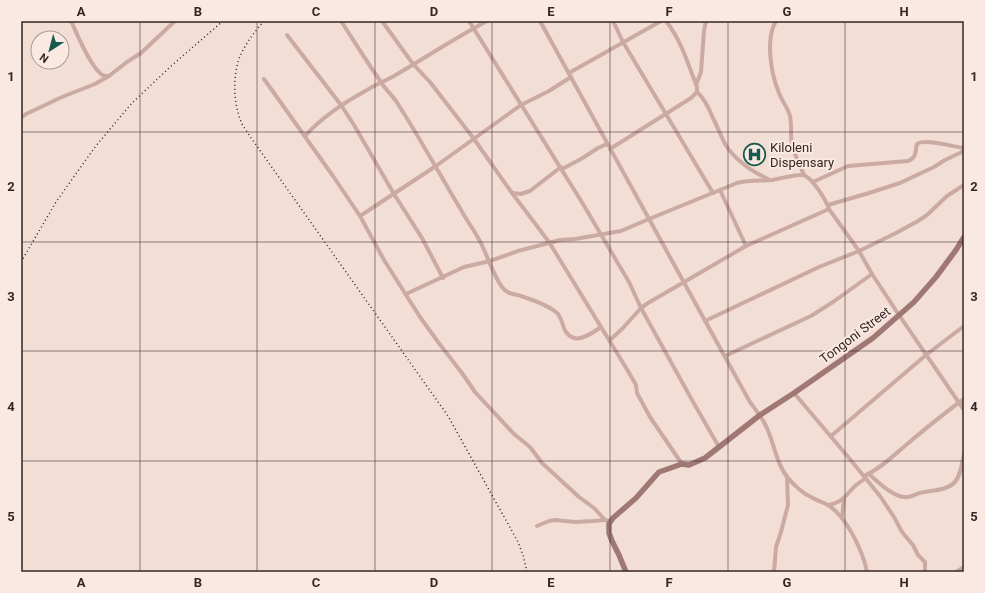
<svg xmlns="http://www.w3.org/2000/svg" width="985" height="593" font-family="Roboto,sans-serif">
<rect width="100%" height="100%" fill="#f3ded6"/>
<g fill="none" stroke-linecap="round" stroke-linejoin="round">
<g stroke="#cbaaa1" stroke-width="4">
<path d="M71 21C77 34 89 64 100 73 102 76 105 76 109 76"/>
<path d="M341 21C354 41 367 62 381 82 385 89 391 94 396 101 420 138 441 177 464 215 468 222 473 229 477 236 487 252 491 272 502 287 507 294 514 294 521 296 533 300 546 304 556 312 565 319 560 333 574 338 582 341 595 331 601 327"/>
<path d="M382 21 413 64 430 82 474 139 512 193 549 242 628 371 636 385 637 393 650 417 682 464"/>
<path d="M469 21 583 204 629 282 641 308 692 400 719 447"/>
<path d="M540 21 741 386C744 391 747 397 750 402 755 409 761 416 765 424 774 441 776 464 788 478 794 485 802 493 811 497 816 500 822 502 828 505 846 516 863 551 867 572"/>
<path d="M613 21 623 42 713 193"/>
<path d="M776 21C765 39 771 74 779 93 782 101 788 108 790 116 792 125 790 134 792 144 794 155 800 165 804 175"/>
<path d="M287 35 341 105 354 125 394 194 422 238 443 278"/>
<path d="M569 73 661 21"/>
<path d="M264 79 333 176 360 216 384 260 420 317 438 342 462 373 475 392 514 434 530 447 542 463 579 497 594 508 605 520 611 521"/>
<path d="M696 85 701 72 704 31 706 21"/>
<path d="M697 92C705 99 709 108 713 118 717 126 721 136 725 144 735 160 751 171 768 179"/>
<path d="M21 118 26 114 62 97 95 84 109 76 127 62 141 53 175 21"/>
<path d="M305 136C322 117 345 102 367 90 375 85 385 81 394 76 425 58 455 38 487 21"/>
<path d="M610 149 691 98 697 92V87C688 64 681 40 666 21"/>
<path d="M562 169 581 159 598 148 607 144"/>
<path d="M813 182 848 166 908 161C917 157 915 152 917 144 924 138 954 147 964 148"/>
<path d="M720 190 746 246"/>
<path d="M512 193 521 194 530 191 561 167"/>
<path d="M828 205 869 193 900 183 934 167 945 160 964 151"/>
<path d="M360 216 436 166 521 105 549 91 571 77"/>
<path d="M406 294 464 267 490 261 518 251 560 240 575 239 621 231 649 219 737 183C749 180 760 181 772 180 780 179 794 174 803 175 812 177 826 200 829 209L859 251 872 274 899 315 964 410"/>
<path d="M705 321 819 267 859 251 896 233 918 221 927 215 947 196 964 185"/>
<path d="M610 340 623 328 641 308 648 303 746 246 829 209"/>
<path d="M725 356 811 316 833 302 872 274"/>
<path d="M794 393 849 458 880 496 894 517 902 532 913 545 918 555 925 562V572"/>
<path d="M831 436 926 355 964 326"/>
<path d="M869 474C878 482 895 499 908 497 914 496 919 492 925 492 935 490 947 490 954 483 961 476 962 463 964 454"/>
<path d="M864 476C880 469 893 456 906 445 925 429 944 413 964 399"/>
<path d="M828 505C843 502 845 496 855 486 858 483 862 481 866 478"/>
<path d="M842 518 844 498"/>
<path d="M537 526 549 521 555 520 575 522 593 521 605 520"/>
<path d="M774 572 776 547 781 532 788 505 787 476"/>
<path d="M956 572 964 567"/>
</g>
<path stroke="#9f7873" stroke-width="5.5" d="M626 572 619 555 612 541 609 533V524L613 518 636 498 659 472 682 464 689 465 705 458 760 415 794 393 873 338 914 302 936 277 956 250 964 237"/>
<g stroke="#352625" stroke-width="1.5" stroke-dasharray="1 3" stroke-linecap="butt">
<path d="M264 21C255 31 247 42 241 54 232 74 233 104 242 124 248 134 255 143 261 152L448 416 518 542 523 555 527 572"/>
<path d="M21 262 56 202 95 147 132 103 170 67 223 21"/>
</g>
</g>
<path fill="none" stroke="#352625" stroke-width="1" stroke-opacity="0.55" d="M140 21V572M257 21V572M375 21V572M492 21V572M610 21V572M728 21V572M845 21V572M21 132H964M21 242H964M21 351H964M21 461H964"/>
<defs>
<symbol id="hospital-ring" viewBox="-11 -11 22 22"><circle r="9.5" fill="#fae9e2" stroke="#175a4e" stroke-width="1.5"/><path d="M-5-5h3v3.5h4V-5h3V5h-3V1.5h-4V5h-3Z" fill="#175a4e"/></symbol>
</defs>
<g fill-rule="evenodd">
<use href="#hospital-ring" x="742" y="142" width="25" height="25"/>
</g>
<g text-anchor="middle" dominant-baseline="central" stroke-width="4" stroke-linejoin="round" paint-order="stroke">
<g font-size="13" fill="#352625" stroke="#fae9e2" text-anchor="start">
<text x="770" y="147">Kiloleni<tspan x="770" dy="15">Dispensary</tspan></text>
</g>
<g font-size="13" fill="#352625" stroke="#fae9e2">
<text transform="translate(855 335) rotate(-37)">Tongoni Street</text>
</g>
</g>
<rect width="985" height="593" fill="none" stroke="#fae9e2" stroke-width="44"/>
<g transform="translate(50 50) rotate(216)"><circle r="19" fill="#fae9e2" stroke="#ab9b96"/>
<path d="M0-3L7 15L0 10L-7 15Z" fill="#175a4e"/>
<text y="-6" font-size="11" font-weight="bold" text-anchor="middle" fill="#352625">N</text>
</g>
<rect x="22" y="22" width="941" height="549" fill="none" stroke="#352625" stroke-width="1.5"/>
<g font-size="13" text-anchor="middle" font-weight="bold" fill="#352625">
<text x="81" y="16">A</text>
<text x="198" y="16">B</text>
<text x="316" y="16">C</text>
<text x="434" y="16">D</text>
<text x="551" y="16">E</text>
<text x="669" y="16">F</text>
<text x="787" y="16">G</text>
<text x="904" y="16">H</text>
<text x="11" y="81">1</text>
<text x="974" y="81">1</text>
<text x="11" y="191">2</text>
<text x="974" y="191">2</text>
<text x="11" y="301">3</text>
<text x="974" y="301">3</text>
<text x="11" y="411">4</text>
<text x="974" y="411">4</text>
<text x="11" y="521">5</text>
<text x="974" y="521">5</text>
<text x="81" y="587">A</text>
<text x="198" y="587">B</text>
<text x="316" y="587">C</text>
<text x="434" y="587">D</text>
<text x="551" y="587">E</text>
<text x="669" y="587">F</text>
<text x="787" y="587">G</text>
<text x="904" y="587">H</text>
</g>
</svg>
